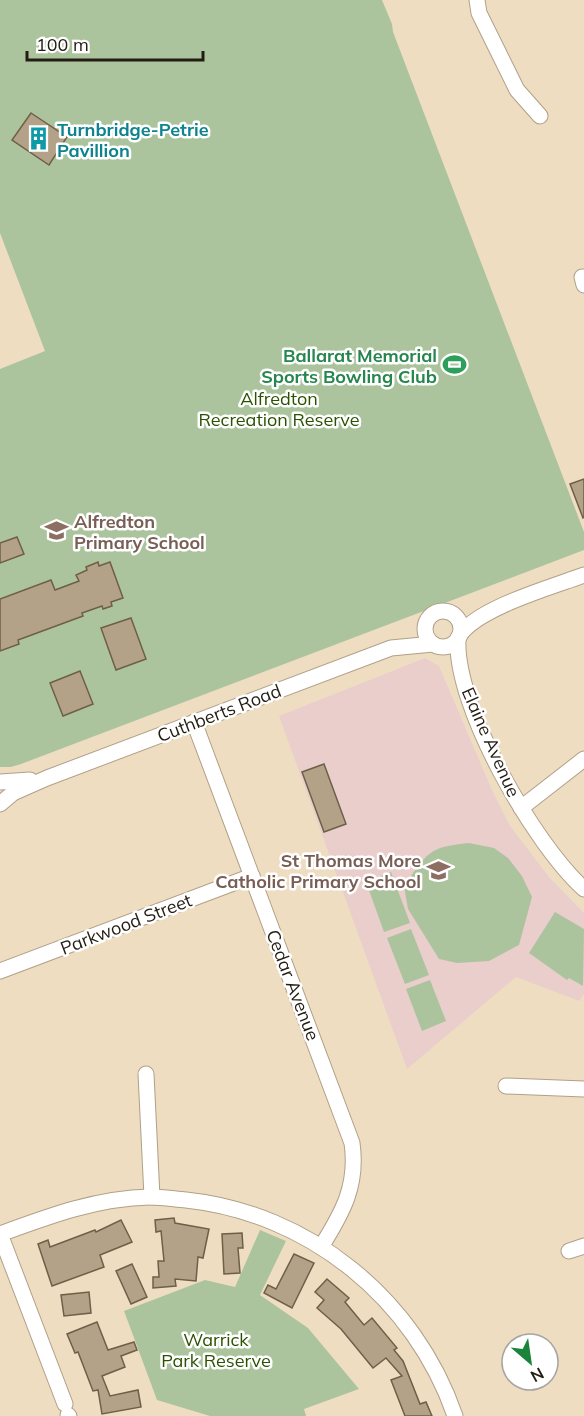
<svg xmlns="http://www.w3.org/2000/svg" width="584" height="1416" font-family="Mulish,sans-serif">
<rect width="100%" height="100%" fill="#efddc2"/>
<path fill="#e9cecc" d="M425 658 439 666 492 790 510 826 549 877 584 913V994L579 1001 516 977 407 1069 279 716Z"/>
<g fill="#acc49e">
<path d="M0 0H382L392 24 393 32 584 532V550L21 764 11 767H0V369L45 351 0 233Z"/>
<path d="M469 843 494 848 508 858 522 876 532 897 519 945 489 961 457 963 439 959 408 909 404 886C428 853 427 847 469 843Z"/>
<path d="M391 872 410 923 384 932 366 882Z"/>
<path d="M555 912 584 929 583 986 569 978 567 980 529 953Z"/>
<path d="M411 929 429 975 405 984 387 938Z"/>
<path d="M430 980 446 1021 422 1031 406 989Z"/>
<path d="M260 1230 286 1241 260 1295 308 1328 359 1389 304 1409 306 1416H210L157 1400 124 1311 205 1280 235 1287Z"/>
</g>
<g fill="#b3a288" stroke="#6e5f47" stroke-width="1.5">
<path d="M31 113 67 137 49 165 12 140Z"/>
<path d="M584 479V517L583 518 570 484Z"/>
<path d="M17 537 24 554 0 563V543Z"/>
<path d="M98 562 99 566 110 562 123 598 111 602 112 606 103 609 102 606 82 613 83 616 18 640 19 644 0 651V599L51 580 55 590 79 581 76 575 87 570 86 567Z"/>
<path d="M131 618 146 659 116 670 101 628Z"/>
<path d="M80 671 93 704 63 716 50 683Z"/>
<path d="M324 764 346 824 324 832 302 772Z"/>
<path d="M174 1218 175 1223 209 1229 203 1258 198 1257 196 1281 175 1279 176 1286 153 1288V1277H159L158 1261H164L161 1231 156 1232 155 1220Z"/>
<path d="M121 1220 132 1242 100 1255 104 1267 52 1286 38 1244 48 1240 50 1247 95 1230 96 1232Z"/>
<path d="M242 1233 243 1248H238L240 1273 224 1274 222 1234Z"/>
<path d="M294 1254 314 1263 292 1308 264 1293 268 1285 276 1289Z"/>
<path d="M132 1264 147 1297 131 1304 116 1271Z"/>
<path d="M327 1279 349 1298 345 1302 364 1325 372 1318 397 1348 394 1350 403 1361 420 1404 426 1402 432 1416H405L391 1380 402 1376 386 1358 373 1368 341 1329 317 1308 324 1300 315 1292Z"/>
<path d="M89 1292 91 1313 64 1316 61 1295Z"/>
<path d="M97 1322 108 1350 134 1342 137 1350 121 1356 125 1367 102 1376 110 1396 138 1390 141 1407 102 1414 98 1390 93 1391 78 1352 75 1353 67 1334Z"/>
</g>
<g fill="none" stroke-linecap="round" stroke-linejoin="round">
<defs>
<g id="minor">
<path d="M477 0 479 13 517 90 540 116"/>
<path d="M584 277H582L584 285"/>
<circle cx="443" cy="629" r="18"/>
<path d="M459 636C477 608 552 587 584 575"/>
<path d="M458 638C454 706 534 844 584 889"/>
<path d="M194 722 352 1143C358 1185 343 1212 321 1247"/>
<path d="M0 782 30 780"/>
<path d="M0 804 13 793 47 778 391 648 433 644"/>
<path d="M521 808 584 759"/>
<path d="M0 971 252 876"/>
<path d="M146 1074 152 1197"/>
<path d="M506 1086 584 1089"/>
<path d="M0 1234C49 1216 97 1198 150 1197 162 1197 174 1199 186 1200 309 1213 415 1299 455 1416"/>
<path d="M0 1234 65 1404"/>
<path d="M569 1251 584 1246"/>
<path d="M68 1415 69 1416"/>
</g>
</defs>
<use href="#minor" stroke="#b1a087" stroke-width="17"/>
<use href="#minor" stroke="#fff" stroke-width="15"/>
</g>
<defs>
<symbol id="building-bare" viewBox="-9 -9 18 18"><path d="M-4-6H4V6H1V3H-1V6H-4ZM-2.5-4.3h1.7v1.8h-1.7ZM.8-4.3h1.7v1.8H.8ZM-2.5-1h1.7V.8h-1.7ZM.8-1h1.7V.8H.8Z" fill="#0f9aa8" stroke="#fff" stroke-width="2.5" paint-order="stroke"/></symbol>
<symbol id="stadium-bare" viewBox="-9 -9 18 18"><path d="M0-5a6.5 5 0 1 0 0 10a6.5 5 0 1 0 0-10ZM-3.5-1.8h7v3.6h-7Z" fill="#2e9e5b" stroke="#fff" stroke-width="2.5" paint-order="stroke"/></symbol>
<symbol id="school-bare" viewBox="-9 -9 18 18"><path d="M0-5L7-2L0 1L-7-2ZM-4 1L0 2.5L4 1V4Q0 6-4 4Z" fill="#8d6e63" stroke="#fff" stroke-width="2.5" paint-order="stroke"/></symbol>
</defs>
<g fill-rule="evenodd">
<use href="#building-bare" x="22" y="122" width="33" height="33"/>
<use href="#stadium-bare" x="438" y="348" width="33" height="33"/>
<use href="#school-bare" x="40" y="514" width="33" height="33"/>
<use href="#school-bare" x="422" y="854" width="33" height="33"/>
</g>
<g text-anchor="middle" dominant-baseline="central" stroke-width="5" stroke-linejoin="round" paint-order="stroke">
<g font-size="18" font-weight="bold" fill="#0d838f" stroke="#fff" text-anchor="start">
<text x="57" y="129">Turnbridge-Petrie<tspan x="57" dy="21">Pavillion</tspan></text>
</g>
<g font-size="18" font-weight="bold" fill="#27864d" stroke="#fff" text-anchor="end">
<text x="437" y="355">Ballarat Memorial<tspan x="437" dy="21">Sports Bowling Club</tspan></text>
</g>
<g font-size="18" fill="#2b5200" stroke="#fff">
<text x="279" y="398">Alfredton<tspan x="279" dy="21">Recreation Reserve</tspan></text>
<text x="216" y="1339">Warrick<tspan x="216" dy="21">Park Reserve</tspan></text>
</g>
<g font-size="18" font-weight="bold" fill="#785e54" stroke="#fff" text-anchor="start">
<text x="74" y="521">Alfredton<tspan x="74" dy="21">Primary School</tspan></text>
<text x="421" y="860" text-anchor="end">St Thomas More<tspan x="421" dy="21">Catholic Primary School</tspan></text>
</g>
<g font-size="18" fill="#221c12" stroke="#fff">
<text transform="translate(219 713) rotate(-21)">Cuthberts Road</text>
<text transform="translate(491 742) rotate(66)">Elaine Avenue</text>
<text transform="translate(126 924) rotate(-21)">Parkwood Street</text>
<text transform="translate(293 985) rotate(69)">Cedar Avenue</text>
</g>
</g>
<g transform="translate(530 1362) rotate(151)"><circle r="28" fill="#ffffff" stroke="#a7a4a0" stroke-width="1.5"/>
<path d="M0-4.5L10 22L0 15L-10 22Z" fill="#19843a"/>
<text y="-9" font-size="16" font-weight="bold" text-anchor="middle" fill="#221c12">N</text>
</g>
<path d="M27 51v9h176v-9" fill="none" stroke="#221c12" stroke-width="3"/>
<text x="36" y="51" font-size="18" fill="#221c12" stroke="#ffffff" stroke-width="4.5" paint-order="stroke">100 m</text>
</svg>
